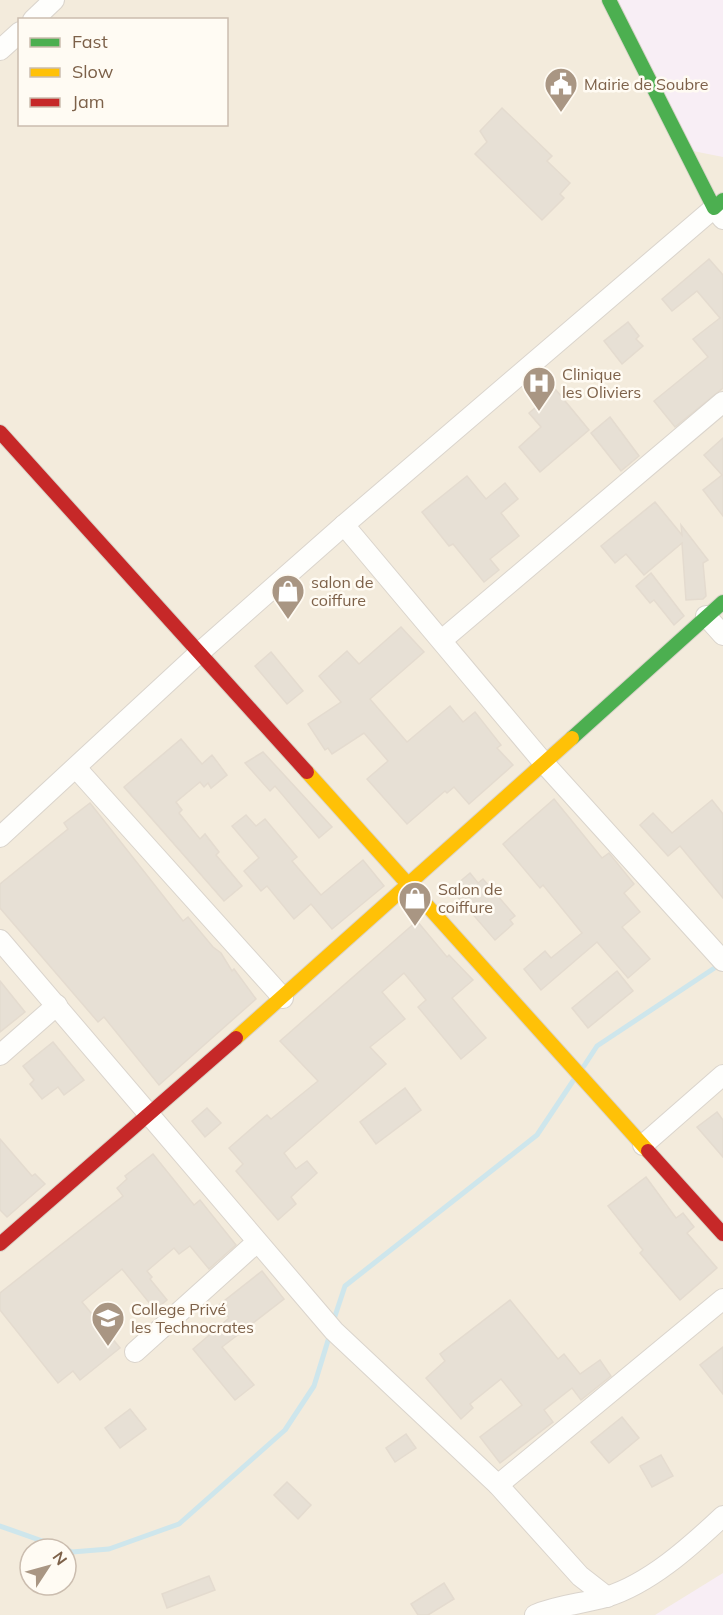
<svg xmlns="http://www.w3.org/2000/svg" width="723" height="1615" font-family="Mulish,sans-serif">
<rect width="100%" height="100%" fill="#faf7ee"/>
<path fill="#f3ebdc" fill-rule="evenodd" d="M0 0H723V1615H0ZM20 20H226V124H20ZM30 1549H66V1585H30Z"/>
<g fill="#f8eef5">
<path d="M616 0H723V157L693 151Z"/>
<path d="M723 1573V1615H655Z"/>
</g>
<g fill="none" stroke-linecap="round" stroke-linejoin="round">
<g stroke="#cee6ec" stroke-width="5">
<path d="M584 1066 597 1046 719 965"/>
<path d="M333 1322 345 1286 537 1135 573 1081"/>
<path d="M0 1526 65 1549"/>
<path d="M66 1549 72 1552 109 1549 179 1524 285 1430 314 1386 330 1334"/>
</g>
</g>
<g fill="#e7e0d5" stroke="#e4dbcf" stroke-width="1.5">
<path d="M502 108 552 156 547 161 570 183 560 194 564 198 542 220 475 154 487 142 480 131Z"/>
<path d="M709 259 723 275V388L675 427 654 401 708 357 693 339 720 318 697 291 672 311 662 299Z"/>
<path d="M628 322 639 336 636 339 643 346 622 364 604 341Z"/>
<path d="M556 390 589 430 540 472 519 447 541 427 529 413Z"/>
<path d="M610 417 639 456 621 471 591 433Z"/>
<path d="M723 438V516L703 490 722 475 704 455Z"/>
<path d="M467 476 486 499 505 483 518 499 501 513 519 536 490 559 499 570 484 582 453 544 449 546 422 512Z"/>
<path d="M655 502 682 535 681 525 708 560 703 563 706 596 703 599 686 600 682 543 644 575 626 554 615 563 601 546Z"/>
<path d="M651 573 684 616 674 625 654 600 650 603 636 586Z"/>
<path d="M401 627 424 652 370 699 407 742 450 706 463 722 475 712 501 745 497 748 513 765 469 804 454 787 447 793 445 791 407 824 367 779 388 761 364 733 332 754 328 748 325 750 308 724 341 702 319 676 347 651 359 664Z"/>
<path d="M271 652 303 691 287 704 255 666Z"/>
<path d="M181 739 202 764 212 755 227 775 211 788 208 783 204 787 200 782 176 802 182 810 179 813 200 839 205 834 219 852 216 855 242 886 224 901 124 787Z"/>
<path d="M263 752 332 827 319 838 275 786 270 791 245 763Z"/>
<path d="M554 799 602 858 609 853 634 884 624 893 640 912 622 927 650 959 628 978 597 942 541 990 524 969 545 951 551 958 582 933 543 885 540 888 503 844Z"/>
<path d="M712 800 723 814V898L680 846 668 856 640 825 653 813 672 833Z"/>
<path d="M90 803 183 921 188 917 213 947 221 953 232 971 234 969 256 999 159 1085 104 1017 98 1022 0 908V884L68 829 64 823Z"/>
<path d="M246 815 256 826 265 819 297 857 292 861 321 895 363 860 384 886 332 929 311 904 294 919 267 886 261 891 244 871 259 858 232 826Z"/>
<path d="M470 873 478 883 483 879 515 916 510 920 513 924 495 940 451 889Z"/>
<path d="M417 921 447 957 449 955 473 980 452 998 486 1038 461 1059 418 1007 426 1000 404 973 382 992 405 1019 370 1047 386 1064 284 1153 296 1169 307 1161 317 1173 291 1197 296 1204 278 1220 236 1171 243 1164 229 1148 267 1115 271 1119 318 1081 280 1041Z"/>
<path d="M617 971 633 991 588 1028 572 1008Z"/>
<path d="M0 981 25 1012 0 1032Z"/>
<path d="M53 1042 84 1080 64 1095 58 1087 42 1099 30 1084 34 1080 23 1066Z"/>
<path d="M405 1088 421 1110 376 1144 360 1122Z"/>
<path d="M207 1108 221 1123 205 1137 192 1121Z"/>
<path d="M717 1112 723 1120V1157L697 1127Z"/>
<path d="M0 1139 32 1176 35 1174 45 1184 7 1217 0 1210Z"/>
<path d="M153 1154 194 1205 200 1200 236 1245 209 1269 190 1246 179 1254 174 1248 147 1271 152 1277 150 1279 167 1300 155 1310 122 1269 82 1302 120 1348 80 1380 73 1371 58 1383 0 1310V1293L123 1196 117 1188 127 1179 125 1176Z"/>
<path d="M646 1177 676 1218 683 1213 694 1227 687 1233 717 1268 680 1300 640 1253 643 1250 608 1206Z"/>
<path d="M262 1271 284 1299 222 1347 254 1385 235 1400 193 1349 229 1318 219 1305Z"/>
<path d="M510 1300 558 1359 564 1354 580 1374 600 1360 611 1376 581 1400 572 1388 544 1410 553 1422 500 1463 480 1437 522 1405 501 1379 470 1404 473 1408 461 1419 426 1378 445 1361 440 1354Z"/>
<path d="M723 1347V1394L700 1365Z"/>
<path d="M130 1409 146 1429 120 1448 105 1428Z"/>
<path d="M622 1417 639 1438 609 1463 591 1442Z"/>
<path d="M406 1434 416 1448 395 1462 386 1448Z"/>
<path d="M661 1455 673 1476 652 1487 640 1466Z"/>
<path d="M287 1482 311 1505 298 1519 274 1495Z"/>
<path d="M209 1576 215 1590 167 1608 162 1594Z"/>
<path d="M444 1583 454 1599 428 1615H418L411 1604Z"/>
</g>
<g fill="none" stroke-linecap="round" stroke-linejoin="round">
<defs>
<g id="street">
<path d="M33 20 54 0"/>
<path d="M0 50 20 32"/>
<path d="M344 525 543 762 723 961"/>
<path d="M706 616 723 635"/>
<path d="M442 640 723 402"/>
<path d="M77 769 283 998"/>
<path d="M0 837 199 653 344 525 714 208 723 219"/>
<path d="M0 940 334 1331 498 1485 580 1576 607 1597"/>
<path d="M0 1055 57 1005"/>
<path d="M643 1145 723 1075"/>
<path d="M135 1352 257 1242"/>
<path d="M498 1485 723 1299"/>
<path d="M535 1615C558 1605 582 1604 606 1597 649 1584 690 1547 723 1516"/>
</g>
<g id="fast">
<path d="M609 0 714 208 723 200"/>
<path d="M572 738 723 602"/>
</g>
<g id="slow">
<path d="M307 772 648 1151"/>
<path d="M236 1038 572 738"/>
</g>
<g id="jam">
<path d="M0 432 307 772"/>
<path d="M648 1151 723 1234"/>
<path d="M0 1244 236 1038"/>
</g>
</defs>
<use href="#street" stroke="#dad4cc" stroke-width="22"/>
<use href="#fast" stroke="#d9d3c9" stroke-width="16"/>
<use href="#slow" stroke="#d9d3c9" stroke-width="16"/>
<use href="#jam" stroke="#d9d3c9" stroke-width="16"/>
<use href="#street" stroke="#fefefc" stroke-width="20"/>
<use href="#fast" stroke="#4caf50" stroke-width="14"/>
<use href="#slow" stroke="#ffc107" stroke-width="14"/>
<use href="#jam" stroke="#c62828" stroke-width="14"/>
</g>
<defs>
<symbol id="civic-pin" viewBox="-11 -11 22 30"><path d="M0 17L-7.5 6A9.5 9.5 0 1 1 7.5 6Z" fill="#a99683" stroke="#fffbf3"/><path d="M-.6-6.5H3V-4.5H.6V-3L4-1V1h2V6H-6V1h2V-1L-.6-3ZM-1.2 2.5V6h2.4V2.5Z" fill="#fff"/></symbol>
<symbol id="hospital-pin" viewBox="-11 -11 22 30"><path d="M0 17L-7.5 6A9.5 9.5 0 1 1 7.5 6Z" fill="#a99683" stroke="#fffbf3"/><path d="M-5-5h3v3.5h4V-5h3V5h-3V1.5h-4V5h-3Z" fill="#fff"/></symbol>
<symbol id="shop-pin" viewBox="-11 -11 22 30"><path d="M0 17L-7.5 6A9.5 9.5 0 1 1 7.5 6Z" fill="#a99683" stroke="#fffbf3"/><path d="M-5-2.5h2.3a2.7 3.5 0 0 1 5.4 0H5L5.5 6h-11ZM-1.5-2.5h3a1.5 2.3 0 0 0-3 0Z" fill="#fff"/></symbol>
<symbol id="university-pin" viewBox="-11 -11 22 30"><path d="M0 17L-7.5 6A9.5 9.5 0 1 1 7.5 6Z" fill="#a99683" stroke="#fffbf3"/><path d="M0-5L7-2L0 1L-7-2ZM-4 1L0 2.5L4 1V4Q0 6-4 4Z" fill="#fff"/></symbol>
</defs>
<g fill-rule="evenodd">
<use href="#civic-pin" x="542" y="65" width="38" height="52"/>
<use href="#hospital-pin" x="520" y="364" width="38" height="52"/>
<use href="#shop-pin" x="269" y="572" width="38" height="52"/>
<use href="#shop-pin" x="396" y="879" width="38" height="52"/>
<use href="#university-pin" x="89" y="1299" width="38" height="52"/>
</g>
<g text-anchor="middle" dominant-baseline="central" stroke-width="5" stroke-linejoin="round" paint-order="stroke">
<g font-size="16" fill="#7d6149" stroke="#fffbf3" text-anchor="start">
<text x="584" y="84">Mairie de Soubre</text>
<text x="562" y="374">Clinique<tspan x="562" dy="18">les Oliviers</tspan></text>
<text x="311" y="582">salon de<tspan x="311" dy="18">coiffure</tspan></text>
<text x="438" y="889">Salon de<tspan x="438" dy="18">coiffure</tspan></text>
<text x="131" y="1309">College Privé<tspan x="131" dy="18">les Technocrates</tspan></text>
</g>
</g>
<rect x="18" y="18" width="210" height="108" fill="#fffbf3" stroke="#cbbdaf" stroke-width="1.5"/>
<rect x="30" y="38" width="30" height="9" fill="#4caf50" stroke="#cbbdaf" stroke-width="1.5"/>
<text x="72" y="48" font-size="18" fill="#7d6149">Fast</text>
<rect x="30" y="68" width="30" height="9" fill="#ffc107" stroke="#cbbdaf" stroke-width="1.5"/>
<text x="72" y="78" font-size="18" fill="#7d6149">Slow</text>
<rect x="30" y="98" width="30" height="9" fill="#c62828" stroke="#cbbdaf" stroke-width="1.5"/>
<text x="72" y="108" font-size="18" fill="#7d6149">Jam</text>
<g transform="translate(48 1567) rotate(54)"><circle r="28" fill="#fffbf3" stroke="#cbbdaf" stroke-width="1.5"/>
<path d="M0-4.5L10 22L0 15L-10 22Z" fill="#a99683"/>
<text y="-9" font-size="16" font-weight="bold" text-anchor="middle" fill="#7d6149">N</text>
</g>
</svg>
